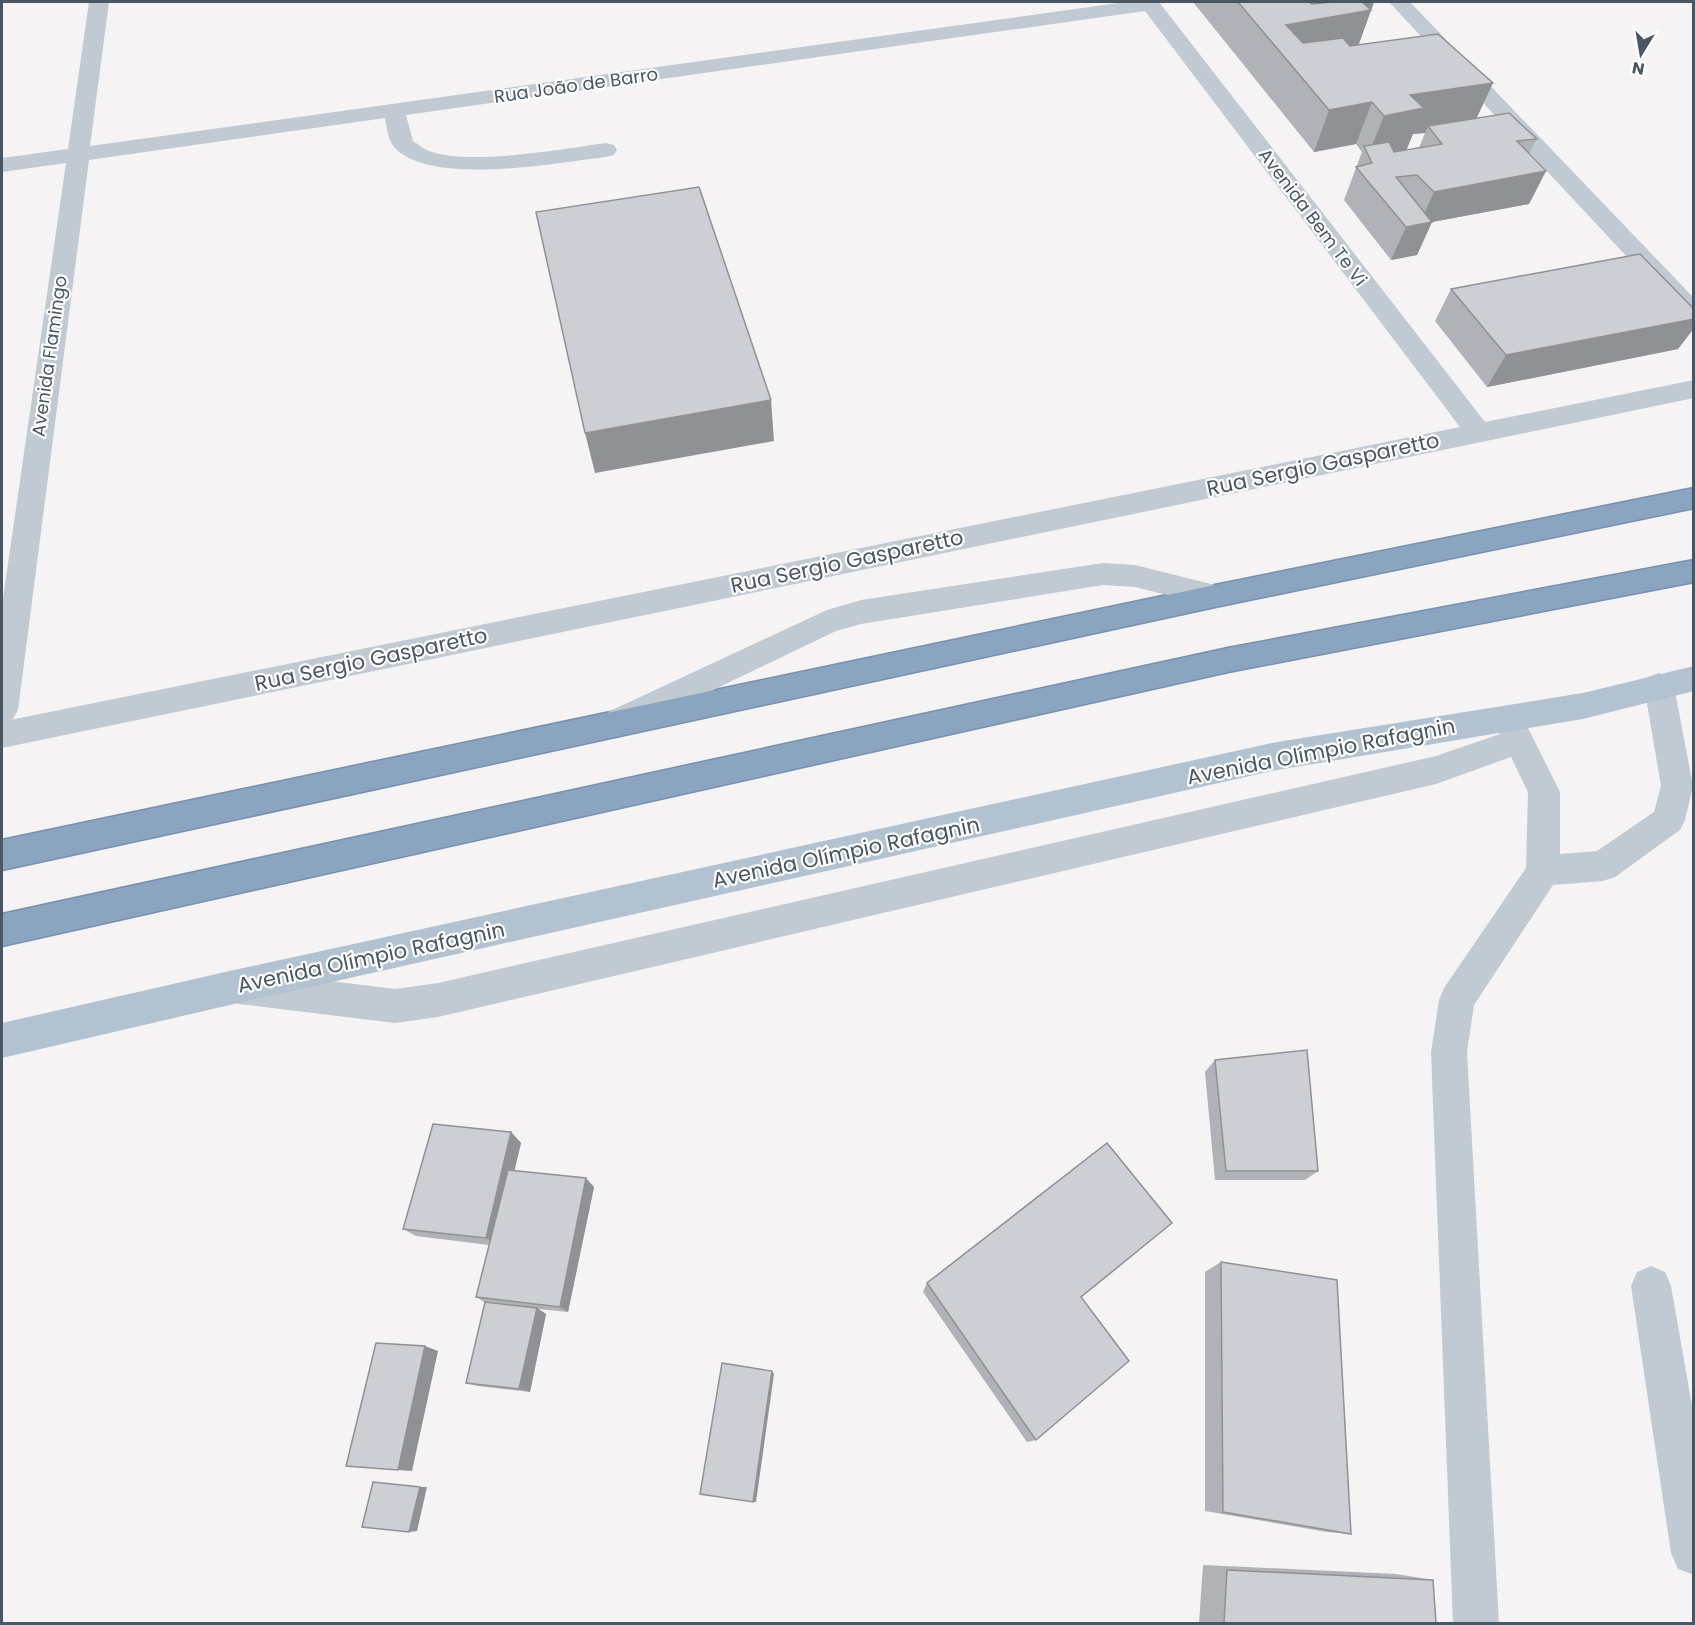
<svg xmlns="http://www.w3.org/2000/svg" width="1695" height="1625" font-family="Poppins,sans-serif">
<rect width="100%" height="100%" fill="#f5f3f3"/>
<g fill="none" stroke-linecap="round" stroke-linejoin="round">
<defs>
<g id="highway">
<path d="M1694 488V508L1215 607 2 870V840L1215 585Z"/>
<path d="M1694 560V582L1228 672 2 946V914L1228 648Z"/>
</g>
</defs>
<use href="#highway" stroke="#7690ad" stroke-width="3"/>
<g fill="#c1cad2" fill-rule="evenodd">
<path d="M89 2H109L90 146 1125 2H1159L1485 422 1694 380V398L2 748V605L66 163 2 172V158L68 149ZM1145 11 1460 427 10 720 13 719 18 710 89 160 385 118C387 129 388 143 398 151 439 185 555 163 606 157L614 155 617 150 614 145 606 143C562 149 469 166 429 151 423 149 418 144 413 141L406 115Z"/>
<path d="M1389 2H1410L1694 298V321L1685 319Z"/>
<path d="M1103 563 1135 565 1215 585 1225 588 1230 596 1225 604 1215 607 1135 587 1103 585 861 624 836 631 630 730 619 734 608 730 603 721 608 712 827 610 861 600Z"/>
<path d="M1659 673 1670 677 1674 686 1693 786 1685 820 1680 830 1615 877 1603 881 1553 885 1474 1005 1467 1052 1499 1624H1453L1431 1052 1439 1000 1444 988 1526 868 1528 792 1511 757 1436 784 438 1017 395 1023 239 1004 226 999 221 987 226 975 239 970 395 989 438 983 1436 756 1500 734 1493 721 1498 712 1509 708 1520 712 1560 792V854L1597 851 1654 812 1661 786 1644 686 1648 677Z"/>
<path d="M1651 1266 1665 1272 1671 1286 1694 1417V1575L1678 1569 1671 1553 1631 1286 1637 1272Z"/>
</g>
<path fill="#b3c2d1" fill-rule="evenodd" d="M1694 666V691L1583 719 1277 770 234 1004 2 1058V1023L234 970 1277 742 1583 693Z"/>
<use href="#highway" fill="#8ba5c1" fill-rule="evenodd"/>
</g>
<g fill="#b0b2b7" fill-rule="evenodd">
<path d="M1193 2H1374L1358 45 1476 118 1537 139 1529 154 1546 171 1529 204 1432 222 1417 255 1391 260 1344 200 1362 152 1356 144 1314 152ZM1425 133 1419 148 1406 150 1413 134Z"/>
<path d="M1451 289 1694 309V328L1678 349 1487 387 1435 321Z"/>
<path d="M1215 1060 1318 1171 1305 1180H1215L1205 1072Z"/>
<path d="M511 1132 521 1143 514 1170 594 1187 568 1312 538 1309 546 1314 530 1392 478 1386 466 1383 486 1303 476 1297 489 1245 416 1236 403 1229Z"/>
<path d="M1221 1262 1351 1534 1327 1532 1205 1511V1272Z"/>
<path d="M927 1283 1081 1297 1036 1440 1027 1442 923 1292Z"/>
<path d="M1203 1565 1396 1574 1433 1580 1436 1623H1199Z"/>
</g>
<g fill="#909195">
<path d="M1322 2H1374L1356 52 1290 65 1286 25 1317 19Z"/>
<path d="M1493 83 1473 126H1428L1425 133 1413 134 1406 151 1368 155 1384 116 1410 95Z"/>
<path d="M1372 102 1356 144 1314 152 1329 110Z"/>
<path d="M1546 171 1529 204 1432 222 1417 255 1391 260 1406 227 1419 225 1434 192Z"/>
<path d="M1694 319V328L1678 349 1487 387 1506 355Z"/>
<path d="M771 400 774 441 595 473 585 433Z"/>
<path d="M511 1132 521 1143 497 1245 486 1238Z"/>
<path d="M586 1178 594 1187 568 1312 560 1307Z"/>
<path d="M537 1308 546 1314 530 1392 519 1389Z"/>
<path d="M425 1346 438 1351 412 1471 398 1470Z"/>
<path d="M772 1371 774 1374 756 1502H753Z"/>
<path d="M420 1487H427L417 1531 409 1532Z"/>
</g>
<g fill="#cdcfd5" stroke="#909195" stroke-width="1.5">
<path d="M1238 2H1309L1312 4 1332 2H1362L1371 10 1286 25 1303 43 1343 38 1350 46 1438 34 1493 83 1410 95 1424 108 1384 116 1372 102 1329 110Z"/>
<path d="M1509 113 1537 139 1517 141 1546 171 1434 192 1417 175 1396 177 1432 222 1406 227 1356 167 1372 163 1364 146 1389 142 1394 152 1442 144 1428 126Z"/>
<path d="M699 187 771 400 585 433 536 212Z"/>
<path d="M1640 254 1694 309V319L1506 355 1451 289Z"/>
<path d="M1307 1050 1318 1171H1226L1215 1060Z"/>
<path d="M433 1124 511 1132 486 1238 403 1229Z"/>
<path d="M1107 1143 1172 1223 1081 1297 1129 1361 1036 1440 927 1283Z"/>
<path d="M508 1170 586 1178 560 1307 476 1297Z"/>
<path d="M1221 1262 1337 1280 1351 1534 1223 1512Z"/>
<path d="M485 1302 537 1308 519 1389 466 1383Z"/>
<path d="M376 1343 425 1346 398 1470 346 1466Z"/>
<path d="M722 1363 772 1371 753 1502 700 1494Z"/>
<path d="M373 1482 420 1487 409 1532 362 1527Z"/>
<path d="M1227 1570 1433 1580 1436 1623H1224Z"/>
</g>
<g text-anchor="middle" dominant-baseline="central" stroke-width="4.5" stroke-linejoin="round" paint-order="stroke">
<g font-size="18" fill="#4a5661" stroke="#fff">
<text transform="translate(576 85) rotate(-8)">Rua João de Barro</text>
<text transform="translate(1313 217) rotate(53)">Avenida Bem Te Vi</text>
<text transform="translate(49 356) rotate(-82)">Avenida Flamingo</text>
</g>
<g font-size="21" fill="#4a5661" stroke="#fff">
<text transform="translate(1323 464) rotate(-12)">Rua Sergio Gasparetto</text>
<text transform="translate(847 561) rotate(-12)">Rua Sergio Gasparetto</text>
<text transform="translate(371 659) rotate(-12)">Rua Sergio Gasparetto</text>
<text transform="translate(1321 751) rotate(-11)">Avenida Olímpio Rafagnin</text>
<text transform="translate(846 852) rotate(-12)">Avenida Olímpio Rafagnin</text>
<text transform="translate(371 957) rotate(-12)">Avenida Olímpio Rafagnin</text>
</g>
</g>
<rect width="1695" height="1625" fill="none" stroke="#4a5661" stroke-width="6"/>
<g transform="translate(1641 54) rotate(191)" stroke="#ffffff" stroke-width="4.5" paint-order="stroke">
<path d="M0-4.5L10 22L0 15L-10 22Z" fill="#4a5661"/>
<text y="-9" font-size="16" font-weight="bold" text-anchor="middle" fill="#4a5661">N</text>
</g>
</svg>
